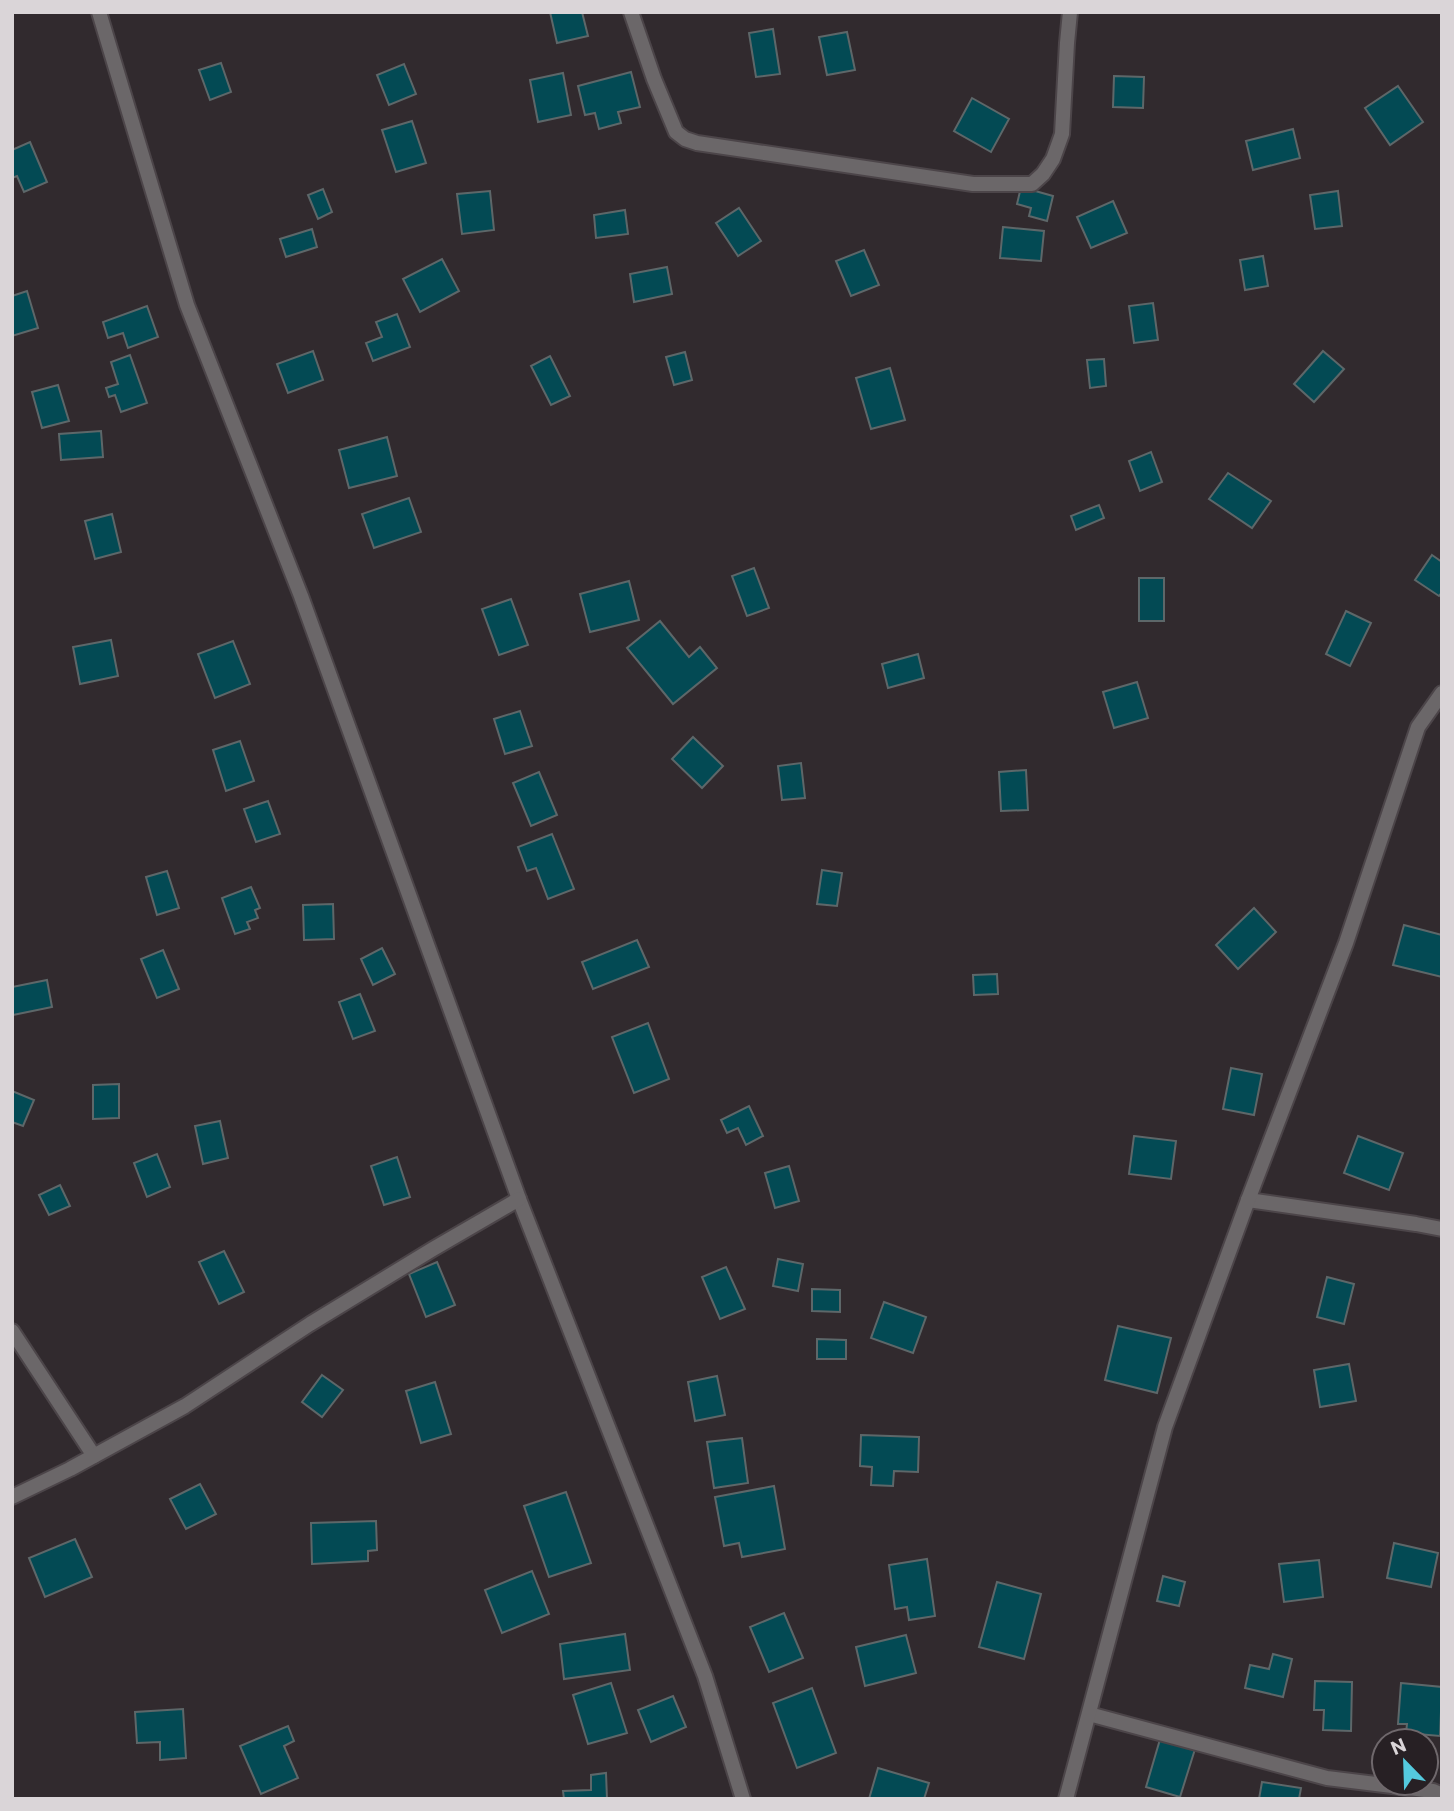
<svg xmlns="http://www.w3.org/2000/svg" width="1454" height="1811" font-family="Commissioner,sans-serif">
<rect width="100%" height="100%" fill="#312a2e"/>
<g fill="#034a54" stroke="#5d6769" stroke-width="2">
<path d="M550 12H582L588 36 557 43Z"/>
<path d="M773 29 780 74 756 77 749 33Z"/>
<path d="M847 32 855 70 827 75 819 37Z"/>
<path d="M221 63 231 92 210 100 199 70Z"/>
<path d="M404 64 416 94 389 105 377 75Z"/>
<path d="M631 72 640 107 618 112 621 123 599 129 595 113 585 115 578 86Z"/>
<path d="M563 73 571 115 538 122 530 80Z"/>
<path d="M1114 76 1144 77 1143 108 1113 107Z"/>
<path d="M1398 86 1423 122 1390 145 1365 108Z"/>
<path d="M972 98 1009 119 991 152 954 131Z"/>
<path d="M412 121 426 163 396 172 382 130Z"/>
<path d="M1293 129 1300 158 1253 170 1246 141Z"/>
<path d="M30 142 47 182 24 192 17 176 12 178V150Z"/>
<path d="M1021 187 1053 196 1047 221 1029 216 1031 208 1017 204Z"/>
<path d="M323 189 332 212 318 219 308 195Z"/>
<path d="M490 191 494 230 462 234 457 194Z"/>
<path d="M1338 191 1342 226 1315 229 1310 195Z"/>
<path d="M1113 201 1127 233 1091 248 1077 217Z"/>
<path d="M739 208 761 241 738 256 716 223Z"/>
<path d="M625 210 628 234 596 238 594 215Z"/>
<path d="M1003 227 1044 231 1041 261 1000 258Z"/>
<path d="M312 229 317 247 286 257 280 239Z"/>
<path d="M864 250 879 285 851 296 836 261Z"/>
<path d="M1263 256 1268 286 1245 290 1240 260Z"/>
<path d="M442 259 459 291 420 312 403 279Z"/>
<path d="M667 267 672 294 634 302 630 274Z"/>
<path d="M27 291 38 328 12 336V296Z"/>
<path d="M1153 303 1158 340 1134 343 1129 306Z"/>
<path d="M147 306 158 337 128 348 123 333 108 338 103 322Z"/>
<path d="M397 314 410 347 373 361 366 343 382 337 376 322Z"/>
<path d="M313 351 323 380 288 393 277 364Z"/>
<path d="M1323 351 1344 369 1314 402 1294 384Z"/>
<path d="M685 352 692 380 674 385 666 357Z"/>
<path d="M130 355 147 403 121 412 115 395 109 397 106 388 118 384 111 362Z"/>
<path d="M550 356 570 396 551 405 531 366Z"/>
<path d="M1104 359 1106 386 1090 388 1087 360Z"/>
<path d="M890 368 905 420 871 429 856 378Z"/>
<path d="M58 385 69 421 42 428 32 392Z"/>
<path d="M101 431 103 457 61 460 59 434Z"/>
<path d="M387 437 397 476 349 488 339 450Z"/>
<path d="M1151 452 1162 482 1140 491 1129 461Z"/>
<path d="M1228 473 1271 501 1252 528 1209 499Z"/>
<path d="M409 498 421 532 374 548 362 514Z"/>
<path d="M1099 505 1104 518 1076 530 1071 516Z"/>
<path d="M112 514 121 552 95 559 85 521Z"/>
<path d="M1432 555 1442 562V592L1439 596 1415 580Z"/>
<path d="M754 568 769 608 747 616 732 576Z"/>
<rect x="1139" y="578" width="25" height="43"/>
<path d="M629 581 639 620 590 632 580 594Z"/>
<path d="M511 599 528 645 499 655 482 609Z"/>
<path d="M1346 611 1371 623 1350 666 1326 654Z"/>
<path d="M660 621 689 657 700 647 717 668 673 704 627 648Z"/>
<path d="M111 640 118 676 80 684 73 647Z"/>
<path d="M233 641 250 684 215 698 198 654Z"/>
<path d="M918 654 924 678 888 688 882 664Z"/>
<path d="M1137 682 1148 718 1114 728 1103 692Z"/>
<path d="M520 711 532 746 505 754 494 719Z"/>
<path d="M693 737 723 766 702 788 672 759Z"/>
<path d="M240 741 254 781 226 791 213 750Z"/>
<path d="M801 763 805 798 782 800 778 766Z"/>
<path d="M1026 770 1028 810 1001 811 999 772Z"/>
<path d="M539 772 557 815 531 826 513 783Z"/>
<path d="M268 801 280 834 256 842 244 809Z"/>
<path d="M552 834 574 889 548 899 536 868 527 871 518 847Z"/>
<path d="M822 870 842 873 837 906 817 904Z"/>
<path d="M167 871 179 908 157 915 146 877Z"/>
<path d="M251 887 260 908 255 910 258 918 247 922 250 929 235 934 222 898Z"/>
<path d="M333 904 334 939 304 940 303 905Z"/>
<path d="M1254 908 1276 932 1238 969 1216 945Z"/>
<path d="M1404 925 1442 935V977L1393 965Z"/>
<path d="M637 940 649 967 593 989 582 962Z"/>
<path d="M382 948 395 974 373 985 361 959Z"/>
<path d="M163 950 179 989 157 998 141 959Z"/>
<path d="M997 974 998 994 974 995 973 975Z"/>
<path d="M47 980 52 1007 13 1015 12 987Z"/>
<path d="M360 994 375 1031 353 1039 339 1002Z"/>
<path d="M648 1023 669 1079 634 1093 612 1037Z"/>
<path d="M1231 1068 1262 1074 1254 1115 1223 1109Z"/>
<path d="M119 1084V1118L93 1119V1085Z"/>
<path d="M12 1091 34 1100 23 1126 12 1122Z"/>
<path d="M749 1106 763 1136 746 1145 738 1128 727 1133 721 1120Z"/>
<path d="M220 1121 228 1158 203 1164 195 1126Z"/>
<path d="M1134 1136 1176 1141 1171 1179 1129 1174Z"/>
<path d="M1358 1136 1403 1153 1389 1190 1344 1173Z"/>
<path d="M157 1154 170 1187 147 1197 134 1163Z"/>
<path d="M397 1157 410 1197 384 1205 371 1166Z"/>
<path d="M789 1166 799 1201 775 1208 765 1173Z"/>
<path d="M60 1185 70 1206 49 1215 39 1195Z"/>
<path d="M224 1251 244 1292 219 1304 199 1262Z"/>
<path d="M778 1259 803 1264 798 1291 773 1286Z"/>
<path d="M437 1262 455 1305 426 1317 409 1274Z"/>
<path d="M726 1267 745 1309 720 1319 702 1277Z"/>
<path d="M1327 1277 1354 1284 1344 1324 1317 1317Z"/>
<path d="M812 1289 840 1290V1312L812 1311Z"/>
<path d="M884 1302 926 1317 913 1353 871 1338Z"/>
<path d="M1118 1326 1171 1338 1157 1393 1105 1380Z"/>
<path d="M817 1339 846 1340V1359H817Z"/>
<path d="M1349 1364 1356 1401 1320 1407 1314 1370Z"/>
<path d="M322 1375 343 1390 322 1417 302 1402Z"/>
<path d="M717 1376 725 1415 695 1421 688 1382Z"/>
<path d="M435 1382 451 1434 421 1443 406 1391Z"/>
<path d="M861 1435 919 1437 918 1472 894 1471 893 1486 871 1485 872 1467 860 1466Z"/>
<path d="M742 1438 748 1483 714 1488 707 1442Z"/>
<path d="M200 1484 216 1514 186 1529 170 1499Z"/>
<path d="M774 1486 785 1549 742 1557 739 1543 724 1546 715 1497Z"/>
<path d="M566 1492 591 1563 549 1577 524 1506Z"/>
<path d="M376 1521 377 1550 368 1551V1561L312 1564 311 1523Z"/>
<path d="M75 1539 92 1577 45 1597 29 1558Z"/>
<path d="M1394 1543 1438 1553 1431 1587 1387 1578Z"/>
<path d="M927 1559 935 1616 909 1620 907 1607 895 1609 889 1565Z"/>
<path d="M1319 1560 1323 1597 1284 1602 1279 1564Z"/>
<path d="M532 1571 549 1614 502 1633 485 1590Z"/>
<path d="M1163 1576 1185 1582 1179 1606 1157 1601Z"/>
<path d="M997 1582 1041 1594 1024 1659 979 1647Z"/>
<path d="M784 1613 803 1658 769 1672 750 1627Z"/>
<path d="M625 1634 630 1670 564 1679 560 1644Z"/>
<path d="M906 1635 916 1673 865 1686 856 1647Z"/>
<path d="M1273 1654 1292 1659 1283 1697 1245 1688 1250 1665 1269 1669Z"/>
<path d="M1315 1681 1352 1682 1351 1731 1323 1730 1324 1710H1314Z"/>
<path d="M611 1683 627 1733 588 1744 573 1695Z"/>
<path d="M1401 1683 1442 1687 1440 1736 1406 1733 1407 1724H1398Z"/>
<path d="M812 1688 836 1753 797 1768 773 1703Z"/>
<path d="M673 1696 686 1727 651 1742 638 1710Z"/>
<path d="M183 1709 186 1758 160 1760V1742L137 1743 135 1712Z"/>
<path d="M288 1726 294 1741 284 1746 298 1778 261 1794 240 1746Z"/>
<path d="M1161 1736 1196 1746 1180 1797 1146 1787Z"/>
<path d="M878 1768 929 1783 924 1799H869Z"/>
<path d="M606 1773 607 1799H564L563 1791 591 1790V1775Z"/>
<path d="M1262 1782 1301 1788 1299 1799H1259Z"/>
</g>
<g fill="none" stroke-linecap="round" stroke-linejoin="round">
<defs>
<g id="street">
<path d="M99 12 187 305 301 596 519 1199 705 1676 743 1799"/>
<path d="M631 12 654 79 676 132 685 139 697 143 973 184H1032L1043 174 1053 159 1062 134 1067 43 1070 12"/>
<path d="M1248 1200 1416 1224 1442 1229"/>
<path d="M12 1331 94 1456"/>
<path d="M12 1497 70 1469 185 1406 310 1324 433 1249 519 1199"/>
<path d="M1089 1714 1327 1778 1433 1791 1442 1795"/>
<path d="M1066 1799 1165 1427 1248 1200 1346 943 1418 727 1442 693"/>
</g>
</defs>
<use href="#street" stroke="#4c4549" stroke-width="18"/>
<use href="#street" stroke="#6b6769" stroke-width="14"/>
</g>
<rect width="1454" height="1811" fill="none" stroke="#dad5d8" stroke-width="28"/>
<g transform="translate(1405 1762) rotate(337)"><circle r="33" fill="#272024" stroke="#6f686c" stroke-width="2"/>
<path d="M0-5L12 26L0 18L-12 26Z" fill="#54cade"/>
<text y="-10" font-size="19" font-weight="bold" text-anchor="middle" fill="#dad5d8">N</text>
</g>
</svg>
